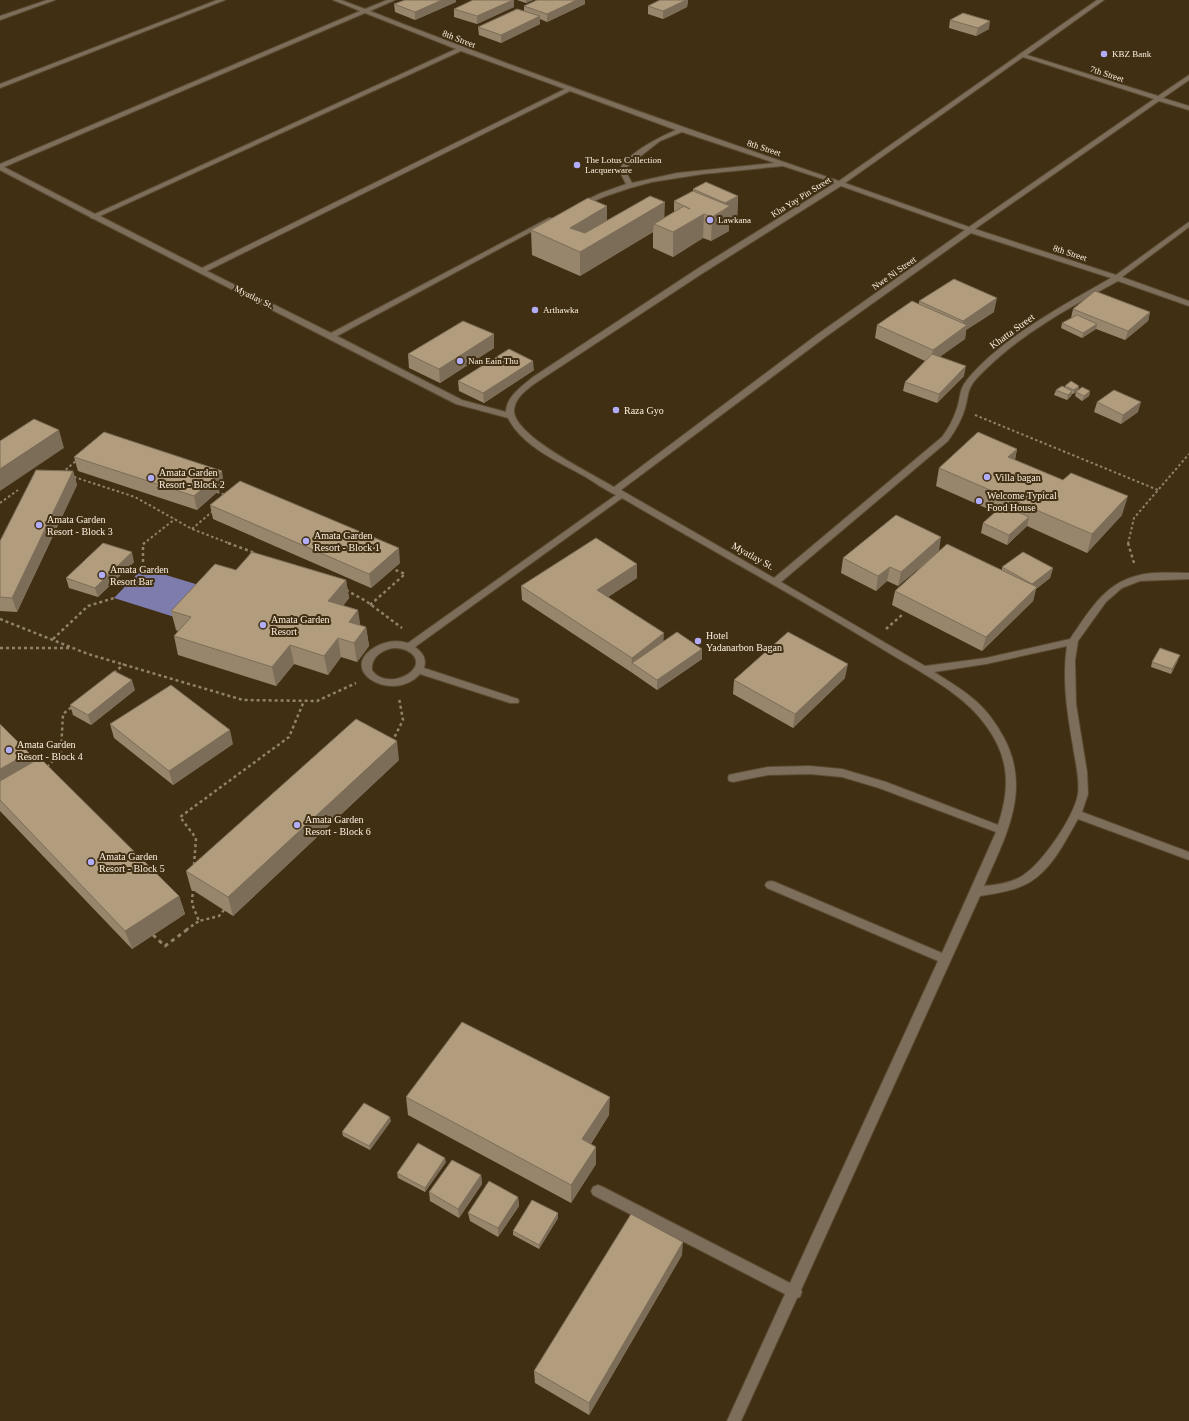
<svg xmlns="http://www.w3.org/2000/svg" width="1189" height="1421" font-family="Georgia,serif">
<rect width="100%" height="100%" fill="#402f13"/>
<path fill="#7e7cad" d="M143 568 212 589 184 620 114 598Z"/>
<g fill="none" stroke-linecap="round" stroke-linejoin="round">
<defs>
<g id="minor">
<path d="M47 0H55L0 20V16Z"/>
<path d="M217 0H225L0 88V84Z"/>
<path d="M333 0H341L365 9 387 0H395L370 11C525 72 682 127 839 181L1097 0H1104L1027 55 1158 96 1189 75V80L1163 98 1189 106V110L1159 101 975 229 1116 275 1189 222V227L1122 277 1189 301V306L1118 281C1074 305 1024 332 988 367 983 372 977 377 973 383 967 391 968 399 965 408 962 420 955 431 948 441L781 582 925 666 986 658 1070 639C1088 613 1104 584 1136 576 1153 571 1172 573 1189 573V579L1140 581 1122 588 1106 602 1078 641 1075 660 1076 704 1087 772 1088 794 1082 812 1189 852V860L1078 819C1065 841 1053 868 1030 882 1015 891 997 893 980 896L801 1290 802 1292 800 1297 797 1298 741 1421H727L785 1294 593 1195 591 1191 593 1187 598 1185 603 1187 790 1283 938 961 767 888 765 885 767 882 771 881 775 882 942 953 996 832 879 788 842 777 810 774 768 775 733 782 729 781 728 778 729 775 733 774 768 767 810 766 842 769 886 782 998 825C1010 789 1010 759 987 727 964 693 918 671 884 650 798 597 709 549 622 498L415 647C423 653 427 659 424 668L518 699 519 701 518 703H510L420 674C392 705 334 669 377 646 387 641 397 640 408 643L616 495C605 490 594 482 584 476 557 461 522 446 508 418L456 404 94 219 91 218 90 217 0 170V164L360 11ZM365 13 456 49 95 214 4 167ZM461 51 565 89 202 268 100 216ZM1023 57 1154 99 969 227 845 183ZM570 91 676 130C658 138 629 152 619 170L626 184 601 193 578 204V206H582L606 196 630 188 652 182 703 174 783 166 835 183 697 269 533 377C522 386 506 397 506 412L462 400 337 336 553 220V218H549L331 333 207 271ZM682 132 775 163 677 173 632 183 625 170 628 166 660 141ZM841 186 965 230 818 334 614 487C593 474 513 436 514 410 515 398 526 390 534 384L703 273ZM971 233 1111 278C1065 304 1000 339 967 380 958 391 961 399 956 411 953 420 948 429 942 437L774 578 621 490 824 338ZM1067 646C1062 679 1067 712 1073 746 1075 761 1080 779 1078 794 1074 817 1042 864 1022 876 1011 883 997 885 984 886 1005 837 1032 791 1004 738 997 725 988 712 977 702 964 690 948 681 934 672L986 664ZM393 648C401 648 405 649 411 653 431 670 386 692 372 670 371 657 382 650 393 648Z"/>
</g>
</defs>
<use href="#minor" stroke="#5a4a30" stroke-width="2"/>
<g stroke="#91826b" stroke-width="2" stroke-dasharray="2.5 2.5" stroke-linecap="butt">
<path d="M975 415 1158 490"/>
<path d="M62 473 77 460"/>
<path d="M74 477 135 497 192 529 231 544"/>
<path d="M217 492 226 495"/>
<path d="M0 503 18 490"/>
<path d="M192 529 214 510"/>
<path d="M143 544 175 519"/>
<path d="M1128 544 1134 518 1189 454"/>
</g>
<g stroke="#91826b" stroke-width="2.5" stroke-dasharray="3 3" stroke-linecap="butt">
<path d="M228 543 255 553"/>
<path d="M1128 543 1134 563"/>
<path d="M143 568V544L145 543"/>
<path d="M346 590 366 601 402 628"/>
<path d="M370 605 405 574 393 569"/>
<path d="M0 619 88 654 243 700 317 701 356 683"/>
<path d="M886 629 903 614"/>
<path d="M53 639 88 606 114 598"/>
<path d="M0 648H71"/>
<path d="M114 673 124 664"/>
<path d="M392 742 403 720 399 698"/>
<path d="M47 767 61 752 63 714 73 706"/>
<path d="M194 865 196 838 180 817 289 737 304 701"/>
<path d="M193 888 192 904 199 921 219 916 224 910"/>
<path d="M186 930 199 921"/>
</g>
<path stroke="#91826b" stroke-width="3" stroke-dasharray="4 4" stroke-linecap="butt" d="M153 935 165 946 188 929"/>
<use href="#minor" fill="#7c6e5b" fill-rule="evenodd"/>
</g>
<g fill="#98866c">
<path d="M405 0H456V2L415 20 395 12 394 4Z"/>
<path d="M473 0H514V7L477 24 454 17V9Z"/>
<path d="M517 0H533L526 3Z"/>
<path d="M660 0H688L687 7 663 19 648 14V6Z"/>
<path d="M585 4 547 22 540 19V24L501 43 479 35 478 27 524 11V6Z"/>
<path d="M950 20 989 29 976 36 949 28Z"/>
<path d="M693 189 738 196 737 220 729 224V231L711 241 703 238 673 257 653 248V232L580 276 532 255 531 230 607 206V221L665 217 674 212V201L693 191Z"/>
<path d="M919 301 994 312 966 330 965 339 939 357 964 376 937 403 903 391 905 382 925 361 875 338 877 325 919 304Z"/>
<path d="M1073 309 1150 312 1148 321 1125 340 1096 329 1082 338 1061 328 1062 323 1071 318Z"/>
<path d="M494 348 440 383 409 368 408 354Z"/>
<path d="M534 370 484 403 459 391 458 381Z"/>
<path d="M1065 386H1079L1078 390 1090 391 1089 396 1082 401 1075 396 1076 392 1073 394H1072L1071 396 1067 400 1054 395 1056 390 1065 387Z"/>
<path d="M1097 402 1138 412 1121 424 1094 412Z"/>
<path d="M1017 449 1015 460 1122 515 1087 553 1027 526 1007 545 981 533 983 523 995 512 936 486 939 468Z"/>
<path d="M74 457 224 486 197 510 78 471Z"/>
<path d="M73 471 77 485 17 612 0 611V541Z"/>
<path d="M210 505 400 563 371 588 213 519Z"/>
<path d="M939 551 1002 570V567L1053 568 1050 578 1036 589 1033 601 982 651 892 605 895 591 925 563 898 586 887 581 876 591 841 573 843 558Z"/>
<path d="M134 562 98 597 69 588 66 578Z"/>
<path d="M236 570 346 580 349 598 343 606 361 626 366 627 369 646 357 662 341 657 328 675 294 664 276 686 178 655 174 636 178 631 176 630 171 611Z"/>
<path d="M637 578 608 597 664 641 702 659 657 690 631 672 522 600 521 586Z"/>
<path d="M1178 660 1171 674 1151 667 1152 662Z"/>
<path d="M845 678 793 728 733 694 734 680Z"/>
<path d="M135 690 91 725 73 715 70 705Z"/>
<path d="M0 724 33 762 179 896 185 914 132 949 0 811Z"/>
<path d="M110 724 233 744 173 785 114 738Z"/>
<path d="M399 760 233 916 191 889 186 871Z"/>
<path d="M406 1097 609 1115 591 1144 596 1164 571 1203 408 1115Z"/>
<path d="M391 1121 370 1150 343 1136 342 1132Z"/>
<path d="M446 1162 425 1192 398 1178 397 1173Z"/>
<path d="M481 1175 482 1184 459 1218 430 1201 429 1192Z"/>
<path d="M518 1197 519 1206 498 1237 470 1221 468 1213Z"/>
<path d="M558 1213V1218L539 1249 513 1235V1231Z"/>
<path d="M682 1255 589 1415 535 1383 534 1371Z"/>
</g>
<g fill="#7c6d58">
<path d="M442 0H456V2L415 20V12Z"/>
<path d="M513 0H514V7L477 24V16Z"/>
<path d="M526 0H533L526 3Z"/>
<path d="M577 0H585V4L547 22V14Z"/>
<path d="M686 0H688L687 7 663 19V11Z"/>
<path d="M540 16V24L501 43V35Z"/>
<path d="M990 21 989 29 976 36 978 28Z"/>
<path d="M738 196 737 220 729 224V231L711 241 712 217 725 210V203Z"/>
<path d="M665 202 664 226 654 224 653 232 580 276V252Z"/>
<path d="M607 206V230L575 249 570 228Z"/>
<path d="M704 214 703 238 673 257V232Z"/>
<path d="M997 298 994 312 966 330 965 339 930 364 933 350 961 330 963 321Z"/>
<path d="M1150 312 1148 321 1125 340 1128 331Z"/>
<path d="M1097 324 1096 329 1082 338 1083 333Z"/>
<path d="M494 334V348L440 383 439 369Z"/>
<path d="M533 361 534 370 484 403 483 393Z"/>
<path d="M966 366 964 376 937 403 939 394Z"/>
<path d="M1079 386 1078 391 1073 394 1074 390Z"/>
<path d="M1072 391 1071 396 1067 400 1068 395Z"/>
<path d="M1090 391 1089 396 1082 401 1084 396Z"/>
<path d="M1141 402 1138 412 1121 424 1123 415Z"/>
<path d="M59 430 64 448 0 491V469Z"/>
<path d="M1017 449 1013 467 1008 457Z"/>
<path d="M73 471 77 485 17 612 12 598Z"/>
<path d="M222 471 224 486 197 510 194 496Z"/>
<path d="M1128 496 1122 515 1087 553 1092 534Z"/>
<path d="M1029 517 1027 526 1007 545 1009 535Z"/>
<path d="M941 537 939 551 898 586 901 572Z"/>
<path d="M399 548 400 563 371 588 369 574Z"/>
<path d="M132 552 134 562 98 597 95 588Z"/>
<path d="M637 564V578L597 604V590Z"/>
<path d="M890 567 887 581 876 591 878 576Z"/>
<path d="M1053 568 1050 578 1036 589 1033 601 982 651 986 637 1032 584Z"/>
<path d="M346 580 349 598 331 620 328 601Z"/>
<path d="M358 610 361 629 349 622Z"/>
<path d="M366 627 369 646 357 662 354 643Z"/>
<path d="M664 633 663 648 632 663 631 672 632 658Z"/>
<path d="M338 638 341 657 328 675 324 656Z"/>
<path d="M290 645 294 664 276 686 272 667Z"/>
<path d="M702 649V659L657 690V680Z"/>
<path d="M1180 655 1178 660 1171 674 1172 669Z"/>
<path d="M848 664 845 678 793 728 795 714Z"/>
<path d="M132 680 135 690 91 725 88 715Z"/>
<path d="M230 730 233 744 173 785 169 771Z"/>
<path d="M397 741 399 760 233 916 228 897Z"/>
<path d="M29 753 35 767 0 787V769Z"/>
<path d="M179 896 185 914 132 949 125 931Z"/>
<path d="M610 1097 609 1115 582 1157V1139Z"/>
<path d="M390 1117 391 1121 370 1150 369 1146Z"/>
<path d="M596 1147V1164L571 1203V1185Z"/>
<path d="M445 1158 446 1162 425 1192V1188Z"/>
<path d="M481 1175 482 1184 459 1218 458 1209Z"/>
<path d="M518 1197 519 1206 498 1237V1228Z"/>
<path d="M558 1213V1218L539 1249V1245Z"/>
<path d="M683 1242 682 1255 589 1415V1403Z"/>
</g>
<g fill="#b19c7e" stroke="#7c6d58">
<path d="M405 0H442L415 12 394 4Z"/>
<path d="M473 0H513L477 16 454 9Z"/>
<path d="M537 0H577L547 14 524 6Z"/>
<path d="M660 0H686L663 11 648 6Z"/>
<path d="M517 9 540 16 501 35 478 27Z"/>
<path d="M963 13 990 21 978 28 950 20Z"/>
<path d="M706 182 738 196 725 203 693 189Z"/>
<path d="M693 191 730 206 712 217 704 214 673 232 654 224 684 206 690 209 674 201Z"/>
<path d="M650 196 665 202 580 252 531 230 588 198 607 206 570 228 585 233Z"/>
<path d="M954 279 997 298 963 321 919 301Z"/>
<path d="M1095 291 1150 312 1128 331 1073 309Z"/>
<path d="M912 301 967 325 933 350 877 325Z"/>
<path d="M1077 315 1097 324 1083 333 1062 323Z"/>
<path d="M463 321 494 334 439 369 408 354Z"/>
<path d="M509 349 533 361 483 393 458 381Z"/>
<path d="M932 354 966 366 939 394 905 382Z"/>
<path d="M1071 381 1079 386 1074 390 1065 386Z"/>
<path d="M1062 386 1072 391 1068 395 1056 390Z"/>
<path d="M1082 387 1090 391 1084 396 1076 392Z"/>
<path d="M1114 390 1141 402 1123 415 1097 402Z"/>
<path d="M34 419 59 430 0 469V441Z"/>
<path d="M104 432 222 471 194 496 74 457Z"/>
<path d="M978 432 1017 449 1008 457 1063 480 1071 473 1128 496 1092 534 939 468Z"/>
<path d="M36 470 73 471 12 598 0 597V541Z"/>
<path d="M240 481 399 548 369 574 210 505Z"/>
<path d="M1003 505 1029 517 1009 535 983 523Z"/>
<path d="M896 515 941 537 901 572 890 567 878 576 843 558Z"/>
<path d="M596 538 637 564 597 590 664 633 632 658 521 586Z"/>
<path d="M103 543 132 552 95 588 66 578Z"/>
<path d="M947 544 1037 587 986 637 895 591Z"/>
<path d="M252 552 346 580 328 601 358 610 349 622 366 627 354 643 338 638 324 656 290 645 272 667 174 636 191 617 171 611 215 564 236 570Z"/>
<path d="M1023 552 1053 568 1032 584 1002 567Z"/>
<path d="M677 632 702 649 657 680 632 663Z"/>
<path d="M788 632 848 664 795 714 734 680Z"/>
<path d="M1160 648 1180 655 1172 669 1152 662Z"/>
<path d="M114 671 132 680 88 715 70 705Z"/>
<path d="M171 685 230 730 169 771 110 724Z"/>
<path d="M356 719 397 741 228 897 186 871Z"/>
<path d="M0 724 29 753 0 769Z"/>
<path d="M40 758 179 896 125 931 0 800V781Z"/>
<path d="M462 1022 610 1097 582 1139 596 1147 571 1185 406 1097Z"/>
<path d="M364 1103 390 1117 369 1146 342 1132Z"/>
<path d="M418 1143 445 1158 425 1188 397 1173Z"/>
<path d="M452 1160 481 1175 458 1209 429 1192Z"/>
<path d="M489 1181 518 1197 498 1228 468 1213Z"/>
<path d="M532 1200 558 1213 539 1245 513 1231Z"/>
<path d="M631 1214 683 1242 589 1403 534 1371Z"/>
</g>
<g fill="#b1adfa" stroke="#402f13" stroke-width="1.5">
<circle cx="1104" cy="54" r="4"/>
<circle cx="577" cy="165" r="4"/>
<circle cx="710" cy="220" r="4"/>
<circle cx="535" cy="310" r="4"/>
<circle cx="460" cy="361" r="4"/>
<circle cx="616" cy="410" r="4"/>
<circle cx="987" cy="477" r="4"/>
<circle cx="151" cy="478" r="4"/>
<circle cx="979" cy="501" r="4"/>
<circle cx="39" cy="525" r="4"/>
<circle cx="306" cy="541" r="4"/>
<circle cx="102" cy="575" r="4"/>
<circle cx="263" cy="625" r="4"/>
<circle cx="698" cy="641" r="4"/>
<circle cx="9" cy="750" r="4"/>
<circle cx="297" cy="825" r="4"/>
<circle cx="91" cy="862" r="4"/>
</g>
<g text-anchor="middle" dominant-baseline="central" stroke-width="4" stroke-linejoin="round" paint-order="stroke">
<g font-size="9" fill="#fbefdf" stroke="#402f13">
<text transform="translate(459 39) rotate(21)">8th Street</text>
<text transform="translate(1107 74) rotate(18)">7th Street</text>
<text transform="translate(764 148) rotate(18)">8th Street</text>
<text transform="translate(801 197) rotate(-32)">Kha Yay Pin Street</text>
<text transform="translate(1070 253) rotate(18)">8th Street</text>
<text transform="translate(894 273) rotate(-35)">Nwe Ni Street</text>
<text transform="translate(254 297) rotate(26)">Myatlay St.</text>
</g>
<g font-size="9" fill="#fbefdf" stroke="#402f13" text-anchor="start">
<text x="1112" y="54">KBZ Bank</text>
<text x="585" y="160">The Lotus Collection<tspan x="585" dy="10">Lacquerware</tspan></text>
<text x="718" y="220">Lawkana</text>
<text x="543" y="310">Arthawka</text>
<text x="468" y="361">Nan Eain Thu</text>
</g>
<g font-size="10" fill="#fbefdf" stroke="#402f13">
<text transform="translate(1012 331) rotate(-36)">Khatta Street</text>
<text transform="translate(753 556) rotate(29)">Myatlay St.</text>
</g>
<g font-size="10" fill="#fbefdf" stroke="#402f13" text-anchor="start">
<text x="624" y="410">Raza Gyo</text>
<text x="159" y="472">Amata Garden<tspan x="159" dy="12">Resort - Block 2</tspan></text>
<text x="995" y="477">Villa bagan</text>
<text x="987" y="495">Welcome Typical<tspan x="987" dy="12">Food House</tspan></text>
<text x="47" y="519">Amata Garden<tspan x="47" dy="12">Resort - Block 3</tspan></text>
<text x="314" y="535">Amata Garden<tspan x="314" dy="12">Resort - Block 1</tspan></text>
<text x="110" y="569">Amata Garden<tspan x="110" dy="12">Resort Bar</tspan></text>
<text x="271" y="619">Amata Garden<tspan x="271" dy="12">Resort</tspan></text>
<text x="706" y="635">Hotel<tspan x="706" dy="12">Yadanarbon Bagan</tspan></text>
<text x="17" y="744">Amata Garden<tspan x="17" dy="12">Resort - Block 4</tspan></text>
<text x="305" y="819">Amata Garden<tspan x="305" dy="12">Resort - Block 6</tspan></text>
<text x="99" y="856">Amata Garden<tspan x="99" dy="12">Resort - Block 5</tspan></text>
</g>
</g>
</svg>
